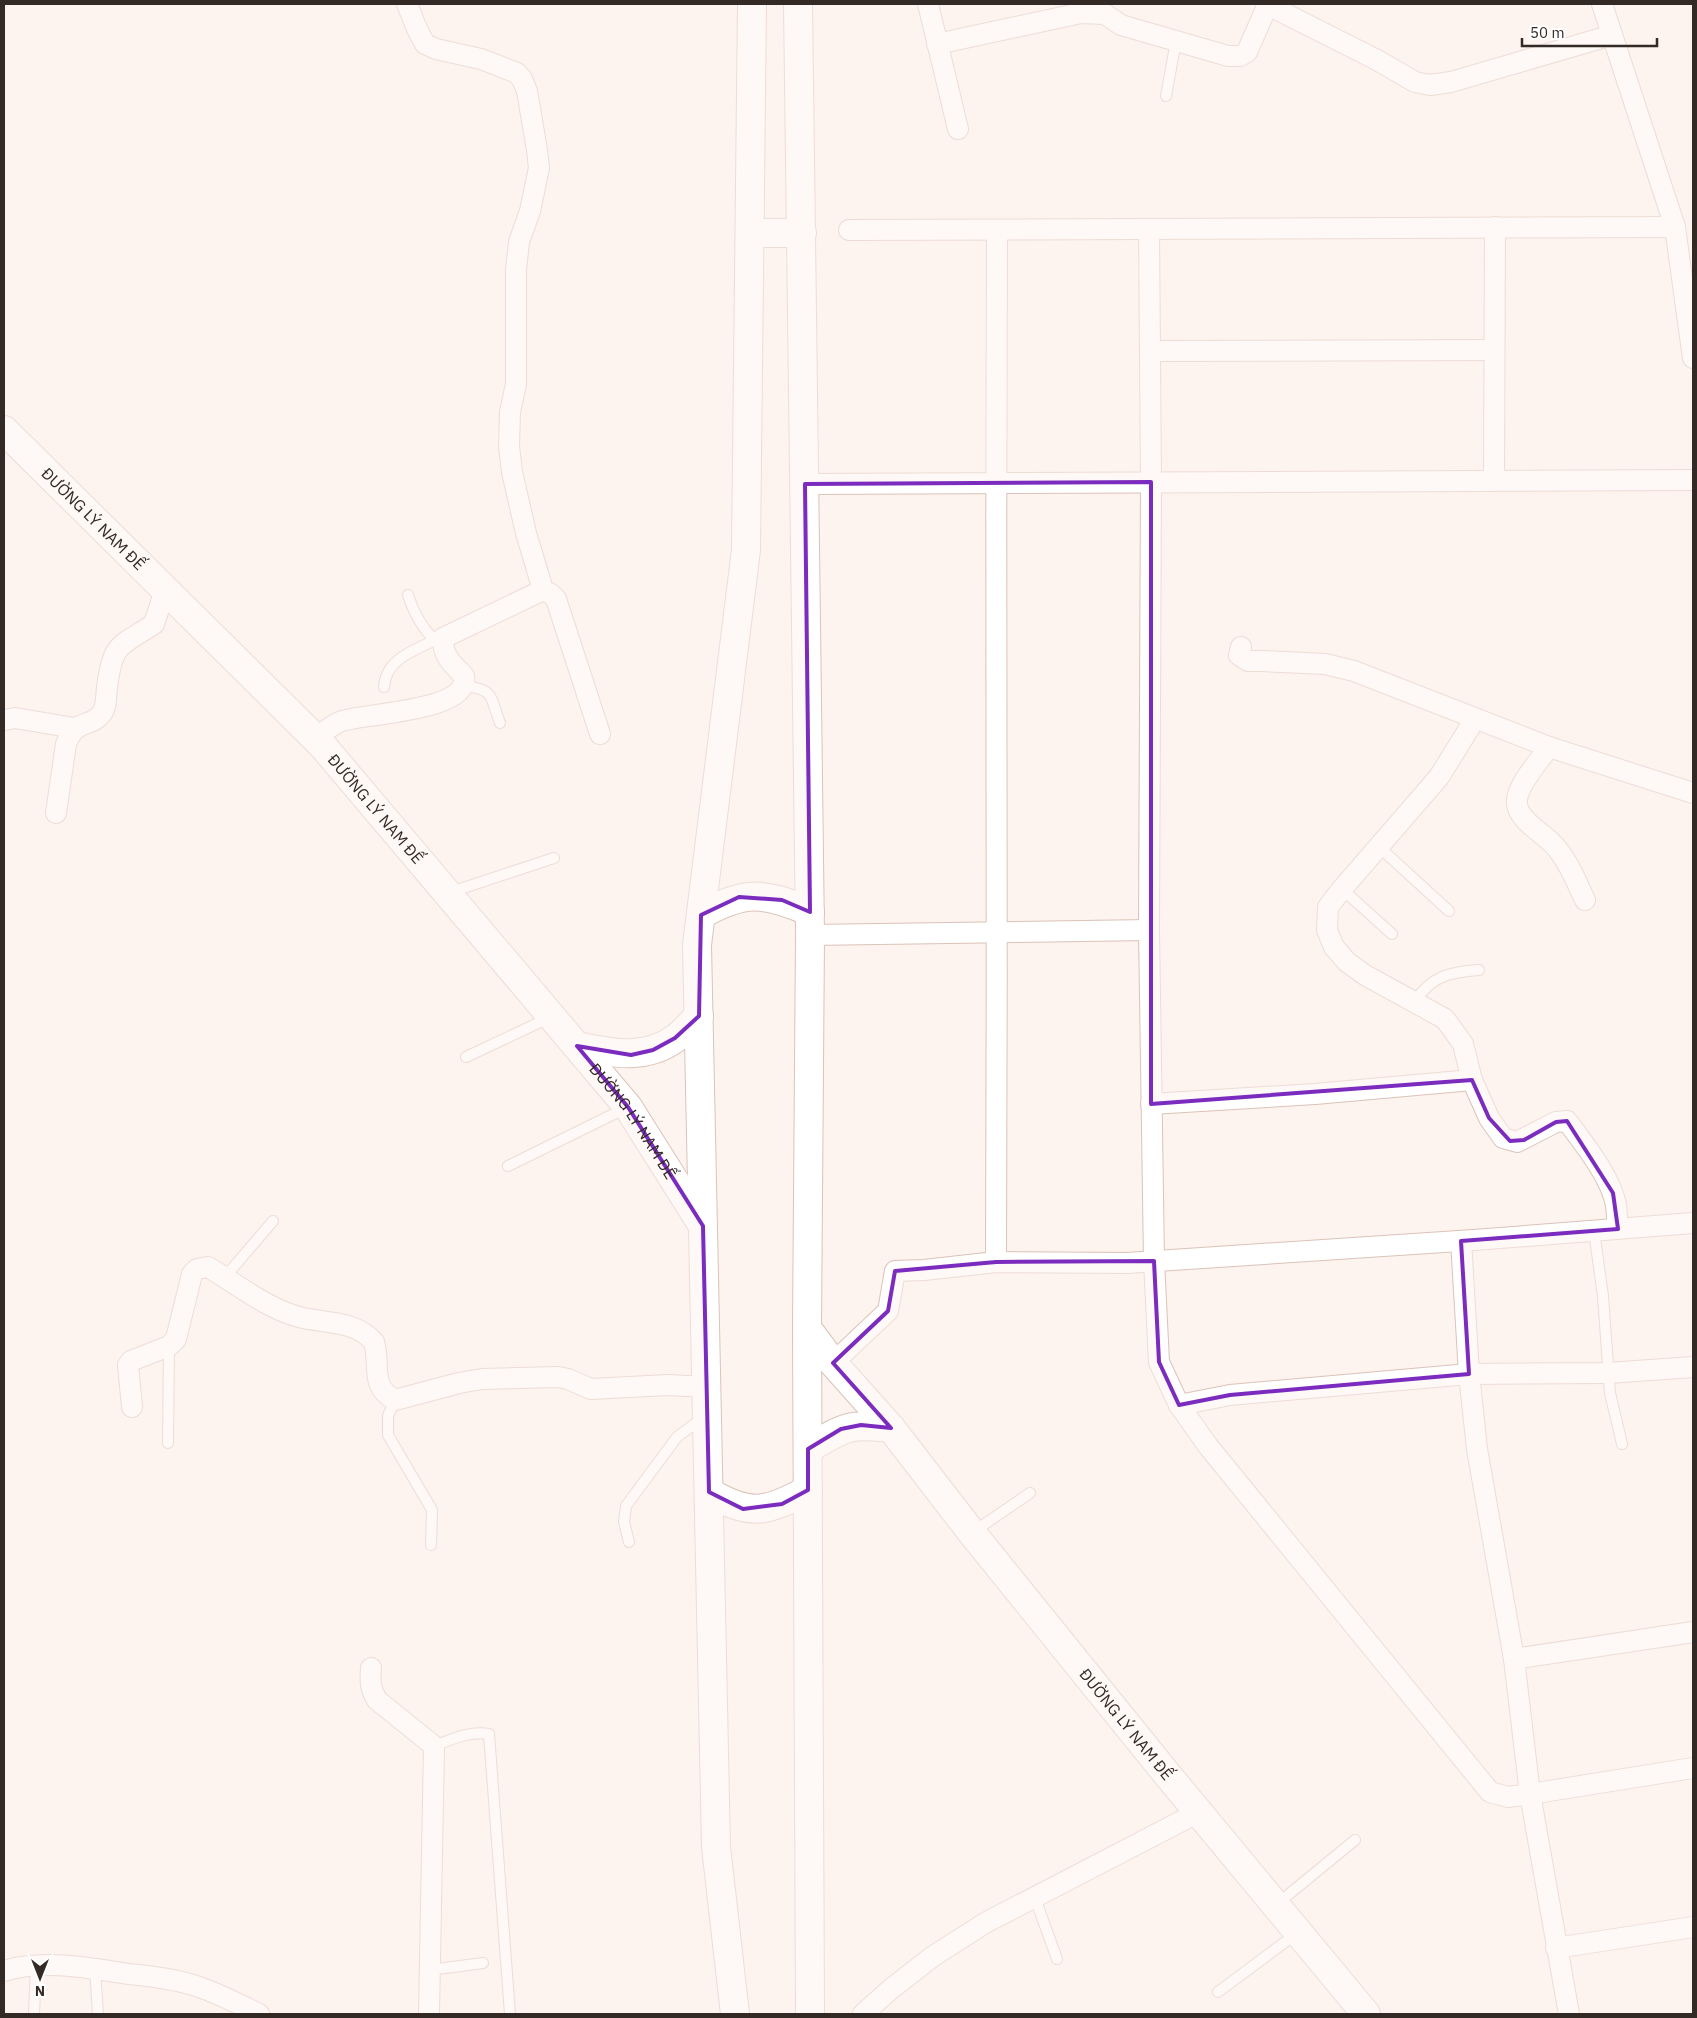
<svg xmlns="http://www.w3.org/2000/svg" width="1697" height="2018" font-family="'IBM Plex Sans',sans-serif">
<rect width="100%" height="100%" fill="#fdf3ef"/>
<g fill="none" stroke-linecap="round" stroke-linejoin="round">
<defs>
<g id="lane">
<path d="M1166 96 1176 41"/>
<path d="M408 595C414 614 423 630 438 643"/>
<path d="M464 686C495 689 490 697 500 723"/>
<path d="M384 687C386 659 413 651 435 640"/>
<path d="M1379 847 1449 911"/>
<path d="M1342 889 1392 934"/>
<path d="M448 893 554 858"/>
<path d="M1414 1002C1432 976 1449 972 1479 970"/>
<path d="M466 1057 551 1017"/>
<path d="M508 1166 626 1108"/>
<path d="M1594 1231 1603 1296 1610 1393 1622 1444"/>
<path d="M225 1277 273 1221"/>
<path d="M395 1400 388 1416V1435L432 1510 431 1545"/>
<path d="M168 1443 169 1346"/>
<path d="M973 1532 1030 1493"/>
<path d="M629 1542 624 1522 626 1506 677 1437 704 1417"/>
<path d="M434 1746C452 1739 469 1731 489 1734L510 2014"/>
<path d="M1035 1898 1057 1959"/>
<path d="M1277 1904 1355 1840"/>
<path d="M95 1969 98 2014"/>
<path d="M430 1970 483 1963"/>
<path d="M1218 1992 1297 1933"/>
<path d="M34 2014 36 1966"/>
</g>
<g id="street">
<path d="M407 4 417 29 425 44 436 49 481 59 517 73 522 79 527 91 537 150 539 168 530 211 519 242 516 270V384L510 412 509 446 512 472 526 533 543 590 551 594 556 599 600 734"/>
<path d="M928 4 958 129"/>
<path d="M1602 4 1675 227 1693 358"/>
<path d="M1268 5 1377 60 1415 82 1430 85 1451 82 1612 35"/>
<path d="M937 44 1081 13 1105 14 1121 25 1228 56H1240L1247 52 1268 4"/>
<path d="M1149 229 1151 482 1149 930 1154 1261 1159 1362 1179 1405 1208 1446 1490 1792 1508 1797 1530 1794 1693 1768"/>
<path d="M849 230 1675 227"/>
<path d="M1150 351 1494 350"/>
<path d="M1494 481 1495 227"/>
<path d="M805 484 1693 480"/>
<path d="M1241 647 1239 655 1248 661H1262L1325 664 1354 671 1549 747 1693 793"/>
<path d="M1475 719 1439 777 1342 889 1328 907 1327 930 1334 947 1347 962 1365 975 1445 1019 1463 1044 1472 1080 1489 1118 1503 1138 1517 1142 1556 1122 1567 1121C1584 1144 1611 1177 1616 1205 1617 1213 1617 1221 1618 1229"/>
<path d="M4 720 15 718 74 728"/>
<path d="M316 738C324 733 332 724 342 721 365 713 470 712 464 676 452 664 442 655 443 638L543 590"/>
<path d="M1549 747C1540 760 1518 784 1517 800 1515 818 1540 831 1552 843 1567 858 1576 881 1585 900"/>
<path d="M56 813 66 744C76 717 91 729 102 713 107 706 106 695 107 687 113 642 119 647 154 624L165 590"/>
<path d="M810 935 1149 930"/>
<path d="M1151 1104 1315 1094 1472 1080"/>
<path d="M1461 1241 1469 1374 1477 1449 1514 1659 1530 1794 1569 2014"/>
<path d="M996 1262C998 918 995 574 997 230"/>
<path d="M833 1363 888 1311 895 1271 924 1270 996 1262 1127 1263 1474 1240 1693 1223"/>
<path d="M1179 1405 1230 1395 1469 1374 1608 1373 1693 1367"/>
<path d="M132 1407 128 1365 131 1361 169 1346 176 1339 192 1274 197 1269 208 1267C237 1284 270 1311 303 1318 327 1323 356 1321 374 1342 381 1366 369 1386 395 1400L459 1383 482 1379 558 1377 568 1379 591 1389 668 1385 706 1387"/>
<path d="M1514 1659 1693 1632"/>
<path d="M371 1668C370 1681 370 1689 377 1700L434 1746 429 2014"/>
<path d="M1556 1948 1693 1927"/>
<path d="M4 1971C44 1959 88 1968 129 1974 150 1976 173 1979 193 1985 216 1992 237 2003 259 2014"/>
<path d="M863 2014 891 1989 932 1957 985 1923 1199 1812"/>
</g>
<g id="secondary">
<path d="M798 4 810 935 807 1328 810 2014"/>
<path d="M751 233H802"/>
<path id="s1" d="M4 430 322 745 628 1107 703 1226"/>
<path d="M701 915C744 890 765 892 810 912"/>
<path d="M577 1046C611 1053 645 1061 676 1038 684 1032 691 1023 699 1016"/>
<path id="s2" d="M807 1328 833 1363 891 1428 972 1533 1166 1773 1366 2014"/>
<path d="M808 1449C844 1427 849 1423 891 1428"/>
<path d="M709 1492C751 1517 766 1512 808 1490"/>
<path d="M735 2014 716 1847 697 945 746 550 752 4"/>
</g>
</defs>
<use href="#lane" stroke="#dbc3b8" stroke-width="12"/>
<use href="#street" stroke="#dbc3b8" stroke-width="22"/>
<use href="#secondary" stroke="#dbc3b8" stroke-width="30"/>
<use href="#lane" stroke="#fff" stroke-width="10"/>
<use href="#street" stroke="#fff" stroke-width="20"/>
<use href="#secondary" stroke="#fff" stroke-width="28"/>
</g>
<path d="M0 0H1697V2018H0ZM1151 482V1104L1472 1080 1489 1118 1510 1141 1524 1140 1556 1122 1567 1121 1613 1193 1618 1229 1461 1241 1469 1374 1230 1395 1179 1405 1159 1362 1154 1261 996 1262 895 1271 888 1311 833 1363 891 1428 861 1425 841 1429 808 1449V1490L782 1504 743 1509 709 1492 703 1226 628 1107 577 1046 631 1055 653 1050 675 1038 699 1016 701 915 739 897 782 900 810 912 805 484Z" fill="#fdf3ef" fill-opacity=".55" fill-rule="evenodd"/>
<path fill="none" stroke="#7b2cbf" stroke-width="4" stroke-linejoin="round" d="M1151 482V1104L1472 1080 1489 1118 1510 1141 1524 1140 1556 1122 1567 1121 1613 1193 1618 1229 1461 1241 1469 1374 1230 1395 1179 1405 1159 1362 1154 1261 996 1262 895 1271 888 1311 833 1363 891 1428 861 1425 841 1429 808 1449V1490L782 1504 743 1509 709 1492 703 1226 628 1107 577 1046 631 1055 653 1050 675 1038 699 1016 701 915 739 897 782 900 810 912 805 484Z"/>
<g text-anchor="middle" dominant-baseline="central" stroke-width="5" stroke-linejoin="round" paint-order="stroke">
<g font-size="16" fill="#332a26" stroke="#fff">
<text stroke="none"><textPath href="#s1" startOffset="126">ĐƯỜNG LÝ NAM ĐẾ</textPath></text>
<text stroke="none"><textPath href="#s1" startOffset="531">ĐƯỜNG LÝ NAM ĐẾ</textPath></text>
<text stroke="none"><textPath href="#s1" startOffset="936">ĐƯỜNG LÝ NAM ĐẾ</textPath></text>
<text stroke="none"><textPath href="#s2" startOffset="509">ĐƯỜNG LÝ NAM ĐẾ</textPath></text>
</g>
</g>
<rect width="1697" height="2018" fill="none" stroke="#332a26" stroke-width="10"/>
<g transform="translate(40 1978) rotate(180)" stroke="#ffffff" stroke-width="4" paint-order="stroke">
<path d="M0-4L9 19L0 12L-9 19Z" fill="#332a26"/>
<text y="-8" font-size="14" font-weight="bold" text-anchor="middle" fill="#332a26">N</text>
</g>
<path d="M1522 38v8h135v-8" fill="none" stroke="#332a26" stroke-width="2.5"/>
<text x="1530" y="38" font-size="15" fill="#332a26" stroke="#ffffff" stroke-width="4" paint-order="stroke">50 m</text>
</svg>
